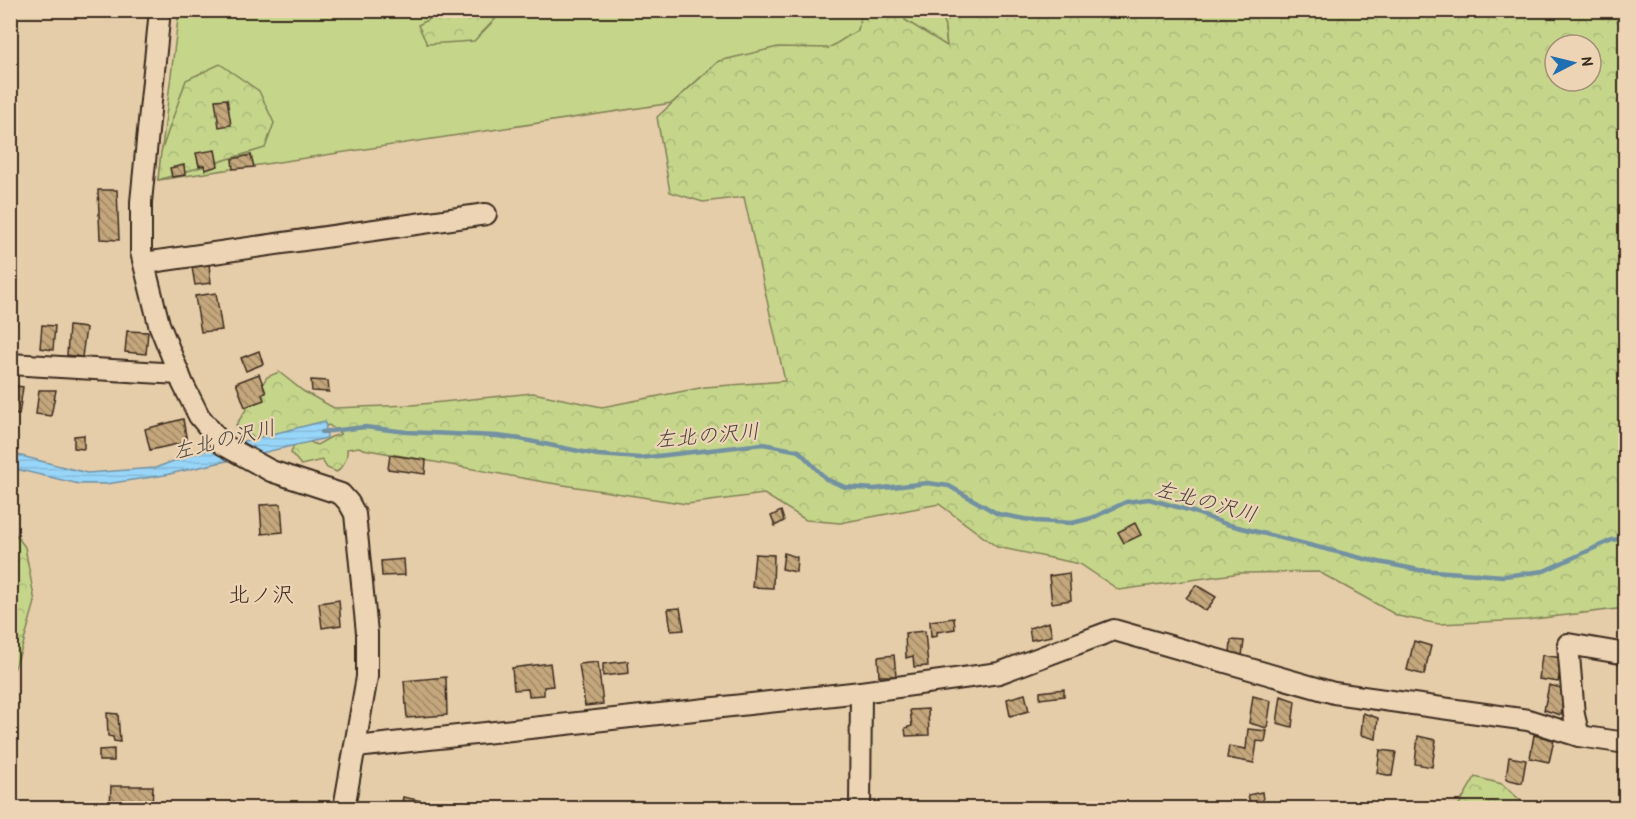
<svg xmlns="http://www.w3.org/2000/svg" width="1636" height="819" font-family="'Patrick Hand','Klee One',sans-serif">
<defs>
<pattern id="forest-crowns" width="20" height="18" patternUnits="userSpaceOnUse" patternTransform="scale(1.5)"><rect width="20" height="18" fill="#c5d68b"/><path d="M2 6a3 3 0 1 1 6 0M12 15a3 3 0 1 1 6 0" fill="none" stroke="#aab878"/></pattern>
<pattern id="water-rules" width="6" height="5" patternUnits="userSpaceOnUse" patternTransform="scale(1.5)"><rect width="6" height="5" fill="#98d6f9"/><path d="M0 2.5h6" fill="none" stroke="#84b8d5"/></pattern>
<pattern id="building-back-hatch" width="6" height="6" patternUnits="userSpaceOnUse" patternTransform="scale(1.5)"><rect width="6" height="6" fill="#c4a77c"/><path d="M-1 5l2 2M0 0l6 6M5-1l2 2" fill="none" stroke="#a08865"/></pattern>
</defs>
<rect width="100%" height="100%" fill="#e6cdaa"/>
<filter id="ink" filterUnits="userSpaceOnUse"><feTurbulence type="fractalNoise" baseFrequency=".0167" numOctaves="2"/><feDisplacementMap in="SourceGraphic" scale="12" xChannelSelector="R" yChannelSelector="G"/><feConvolveMatrix kernelMatrix="1 2 1 2 8 2 1 2 1" color-interpolation-filters="sRGB"/></filter>
<g filter="url(#ink)">
<path fill="#c5d68b" stroke="#808054" stroke-width="1.5" d="M179 11H943L947 46 719 61 672 103 158 180Z"/>
<g fill="url(#forest-crowns)" stroke="#808054" stroke-width="1.5" fill-rule="evenodd">
<path d="M444 11V10L503 11 474 41 427 44 418 25Z"/>
<path d="M862 11H904L905 20 947 46 943 11H1625V608L1526 620 1439 624 1398 616 1319 572 1241 573 1119 590 1080 564 997 547 939 504 840 523 806 520 764 494 687 504 544 482 363 449 359 447 347 449C348 459 344 464 337 472L327 468 322 460 301 465 291 453 295 441 305 440 317 445 331 437 341 434 329 425 287 439 268 448 236 425 267 377 279 372 303 391 334 408 412 405 533 393 602 407 705 387 785 381 744 197 703 202 670 192 657 117 719 61 778 47 829 48 858 30ZM1555 45H1591V81H1555Z"/>
<path d="M220 64 259 91 274 123 265 148 158 180 161 152 186 80Z"/>
<path d="M11 528 25 547 35 602 22 648 11 677Z"/>
<path d="M1475 777 1502 784 1529 808H1457Z"/>
</g>
<path fill="url(#water-rules)" stroke="#7391a1" stroke-width="1.5" d="M325 421 327 438 165 475 106 484H79L11 468 10 453 87 473 155 468 195 453Z"/>
<g fill="none" stroke-linecap="round" stroke-linejoin="round">
<path stroke="#7391a1" stroke-width="4.5" d="M322 432 365 427 407 432 497 436 520 439 598 455 640 458 763 444 799 451 826 479 845 487 874 489 928 483 949 486 998 514 1035 521 1072 523 1092 518 1126 502 1149 499 1188 510 1226 524 1369 560 1419 570 1504 576 1544 571 1612 540 1626 538"/>
</g>
<g fill="url(#building-back-hatch)" stroke="#3b2a1e" stroke-width="1.5">
<path d="M227 99 231 125 219 127 215 100Z"/>
<path d="M215 150 218 166 205 170 204 165 199 166 196 153Z"/>
<path d="M251 155 254 167 233 169 232 159Z"/>
<path d="M184 165 185 175 172 177 170 168Z"/>
<path d="M98 190H117L119 240 100 239Z"/>
<path d="M209 264 211 283 195 285 192 267Z"/>
<path d="M216 293 222 330 201 332 195 296Z"/>
<path d="M42 325 55 326 53 350 40 348Z"/>
<path d="M69 326 86 328 82 357 67 355Z"/>
<path d="M127 331 148 332 146 354 125 352Z"/>
<path d="M259 351 263 364 246 371 241 358Z"/>
<path d="M259 374 266 393 262 394 264 400 245 407 236 383Z"/>
<path d="M311 380 328 381 329 392 312 391Z"/>
<path d="M10 385 23 387 19 415 10 414Z"/>
<path d="M39 390H56L51 416 36 414Z"/>
<path d="M183 419 187 442 150 450 145 429Z"/>
<path d="M84 435V449L74 448V436Z"/>
<path d="M390 455 426 460 425 474 388 469Z"/>
<path d="M281 504 283 532 262 534 260 505Z"/>
<path d="M781 511 784 521 775 526 771 516Z"/>
<path d="M1135 523 1141 535 1124 543 1118 532Z"/>
<path d="M784 553 797 557 796 572 782 569Z"/>
<path d="M755 554 774 555 773 588 752 587Z"/>
<path d="M404 559 405 575 382 576 381 561Z"/>
<path d="M1069 573 1071 600 1052 603 1049 576Z"/>
<path d="M1196 585 1216 597 1206 611 1186 598Z"/>
<path d="M339 600 341 625 322 628 319 603Z"/>
<path d="M680 608 684 630 671 631 668 609Z"/>
<path d="M954 618 955 629 937 632V636L931 637 930 621Z"/>
<path d="M1049 622 1052 636 1031 640 1029 628Z"/>
<path d="M925 631 928 666 914 667 913 656 906 658 905 633Z"/>
<path d="M1231 640 1244 641 1242 656 1230 654Z"/>
<path d="M1414 641 1431 646 1424 675 1407 670Z"/>
<path d="M894 655 896 676H879L878 657Z"/>
<path d="M1542 655 1562 658 1558 682 1539 679Z"/>
<path d="M628 661 629 673 603 676V664Z"/>
<path d="M598 662 603 704 585 706 579 664Z"/>
<path d="M550 663 553 686 544 687V695L529 696 528 689 514 690 512 668Z"/>
<path d="M446 677 447 715 407 718 404 681Z"/>
<path d="M1549 685 1565 689 1561 715 1544 710Z"/>
<path d="M1064 689V696L1040 699V692Z"/>
<path d="M1025 694 1029 711 1010 716 1007 699Z"/>
<path d="M1253 696 1271 701 1267 728 1249 723Z"/>
<path d="M1281 696 1295 701 1292 727 1277 723Z"/>
<path d="M928 709 929 735 906 736 905 728 912 726 910 710Z"/>
<path d="M107 713 118 714 120 742 114 741 113 737 108 736Z"/>
<path d="M1363 713 1378 718 1376 739 1361 735Z"/>
<path d="M1248 729 1267 731 1265 742 1257 741 1254 763 1227 758 1229 746 1246 749Z"/>
<path d="M1534 735 1554 740 1549 762 1530 758Z"/>
<path d="M1418 736 1436 740 1432 767 1415 764Z"/>
<path d="M114 749V761H99V750Z"/>
<path d="M1380 750 1396 752 1392 776 1377 773Z"/>
<path d="M1509 757 1526 760 1522 783 1506 779Z"/>
<path d="M111 786H153L152 808 110 807Z"/>
<path d="M1262 792 1264 808H1243V806H1251L1248 795Z"/>
<path d="M403 797 422 801 420 808H401Z"/>
</g>
<g fill="none" stroke-linecap="round" stroke-linejoin="round">
<defs>
<g id="minor">
<path d="M160 10 141 202V252L159 324 183 384 199 416 222 444 271 471 341 494 349 503 355 514 367 633V677L344 808"/>
<path d="M144 263 486 214"/>
<path d="M10 364 179 374"/>
<path d="M1579 736 1574 715 1568 644 1626 654"/>
<path d="M356 747 861 692 999 673 1114 630 1334 693 1528 720 1579 736 1626 743"/>
<path d="M860 808 861 692"/>
</g>
</defs>
<use href="#minor" stroke="#3b2a1e" stroke-width="24"/>
<use href="#minor" stroke="#ecd4b4" stroke-width="20"/>
</g>
</g>
<g text-anchor="middle" dominant-baseline="central" stroke-width="4.5" stroke-linejoin="round" paint-order="stroke">
<g font-size="21" font-style="italic" fill="#49443f" stroke="#ecd4b4">
<text transform="translate(707 435) rotate(-5)">左北の沢川</text>
<text transform="translate(224 439) rotate(-14)">左北の沢川</text>
<text transform="translate(1206 501) rotate(15)">左北の沢川</text>
</g>
<g font-size="22" fill="#3b2a1e" stroke="#ecd4b4">
<text x="261" y="594">北ノ沢</text>
</g>
</g>
<rect width="1636" height="819" fill="none" stroke="#ecd4b4" stroke-width="36"/>
<rect x="18" y="18" width="1600" height="783" fill="none" stroke="#3b2a1e" stroke-width="2" filter="url(#ink)"/>
<g transform="translate(1573 63) rotate(83)"><circle r="28" fill="#ecd4b4" stroke="#a59078" stroke-width="1.5"/>
<path d="M0-4.5L10 22L0 15L-10 22Z" fill="#1f6fb2"/>
<text y="-9" font-size="16" font-weight="bold" text-anchor="middle" fill="#3b2a1e">N</text>
</g>
</svg>
